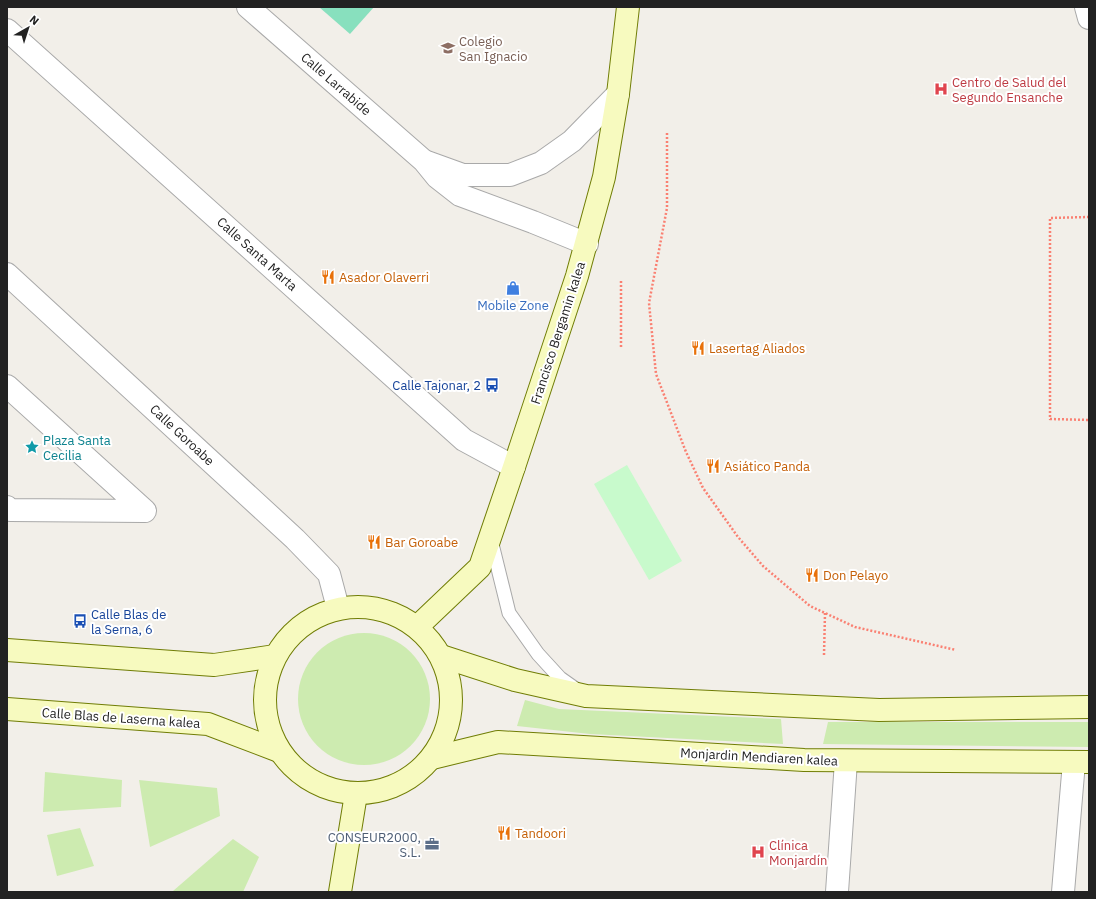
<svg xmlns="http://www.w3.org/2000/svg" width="1096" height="899" font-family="'IBM Plex Sans',sans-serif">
<rect width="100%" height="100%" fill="#f2efe9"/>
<g fill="#cdebb0">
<circle cx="364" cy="699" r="66"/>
<path d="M525 700 559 709 781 719 783 744 590 734 517 726Z"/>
<path d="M828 722H1089V747L823 744Z"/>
<path d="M45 772 122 780 121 807 43 812Z"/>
<path d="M139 780 217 788 220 816 150 847Z"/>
<path d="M80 828 94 866 57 876 47 835Z"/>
<path d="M233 839 259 857 243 892 173 891Z"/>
</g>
<path fill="#c8facc" d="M627 465 682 561 649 580 594 484Z"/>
<path fill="#88e0be" d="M319 7H374L350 34Z"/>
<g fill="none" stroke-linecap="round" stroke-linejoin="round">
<defs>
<path id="lane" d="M491 540 509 613 538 654 560 678 577 690"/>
<g id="street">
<path d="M248 7 424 161 437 177 460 195 533 222 587 244"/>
<path d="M1086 7 1089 18"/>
<path d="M7 30 464 440 514 467"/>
<path d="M427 162 463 175H510L541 163 572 141 618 94"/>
<path d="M7 274 295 539 329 574 338 608"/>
<path d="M7 386 145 511 10 510 7 507"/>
<path d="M837 892 846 761"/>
<path d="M1063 892 1074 762"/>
</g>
<g id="secondary">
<circle cx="358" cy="700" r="93"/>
<path d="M417 627 480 567 514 467 577 276 604 177 618 94 628 7"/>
<path d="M7 650 214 665 275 656"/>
<path d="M441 656 515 680 586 696 879 710 1089 707"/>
<path d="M7 709 208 724 279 751"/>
<path d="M432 758 498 742 804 760 1089 762"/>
<path d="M340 892 356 794"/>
</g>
</defs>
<use href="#lane" stroke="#a9a9a9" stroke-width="15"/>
<use href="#street" stroke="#a9a9a9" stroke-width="24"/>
<use href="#secondary" stroke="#707d05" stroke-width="24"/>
<g stroke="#fa8072" stroke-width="2.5" stroke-dasharray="2 2" stroke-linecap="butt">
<path d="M667 133V208L649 303 656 374 686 452 703 488 738 537 763 566 810 606 855 627 956 650"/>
<path d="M1089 217 1050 218V419L1089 420"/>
<path d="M621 347V281"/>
<path d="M824 655 825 613"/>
</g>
<use href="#lane" stroke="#fff" stroke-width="13"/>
<use href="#street" stroke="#fff" stroke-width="22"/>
<use href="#secondary" stroke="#f7fabf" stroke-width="22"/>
</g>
<defs>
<symbol id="school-bare" viewBox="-9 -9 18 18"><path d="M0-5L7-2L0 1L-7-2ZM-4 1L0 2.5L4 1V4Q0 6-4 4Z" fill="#8d6e63" stroke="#fff" stroke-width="2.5" paint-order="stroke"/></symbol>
<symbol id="hospital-bare" viewBox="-9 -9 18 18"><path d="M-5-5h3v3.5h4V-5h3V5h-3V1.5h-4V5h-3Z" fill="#e0444e" stroke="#fff" stroke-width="2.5" paint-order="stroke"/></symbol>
<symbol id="restaurant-bare" viewBox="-9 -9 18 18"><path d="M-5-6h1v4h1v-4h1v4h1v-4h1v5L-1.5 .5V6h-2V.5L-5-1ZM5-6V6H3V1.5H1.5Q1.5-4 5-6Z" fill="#e8710a" stroke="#fff" stroke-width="2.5" paint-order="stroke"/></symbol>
<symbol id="shop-bare" viewBox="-9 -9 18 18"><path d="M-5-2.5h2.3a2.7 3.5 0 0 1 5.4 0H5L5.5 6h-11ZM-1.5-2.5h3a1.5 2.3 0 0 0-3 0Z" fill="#3f7fe0" stroke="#fff" stroke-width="2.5" paint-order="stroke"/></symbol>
<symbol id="bus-bare" viewBox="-9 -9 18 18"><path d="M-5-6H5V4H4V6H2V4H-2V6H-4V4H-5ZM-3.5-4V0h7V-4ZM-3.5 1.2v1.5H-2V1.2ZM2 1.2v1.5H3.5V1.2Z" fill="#1a4fb4" stroke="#fff" stroke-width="2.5" paint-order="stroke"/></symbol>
<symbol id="sight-bare" viewBox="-9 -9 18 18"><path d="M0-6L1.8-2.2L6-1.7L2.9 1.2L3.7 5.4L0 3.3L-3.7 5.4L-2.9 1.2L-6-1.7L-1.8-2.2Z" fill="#0f9aa8" stroke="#fff" stroke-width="2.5" paint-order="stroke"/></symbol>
<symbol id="office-bare" viewBox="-9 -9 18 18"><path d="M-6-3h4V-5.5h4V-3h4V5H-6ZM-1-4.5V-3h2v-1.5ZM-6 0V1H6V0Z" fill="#5c6f8a" stroke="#fff" stroke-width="2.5" paint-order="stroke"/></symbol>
</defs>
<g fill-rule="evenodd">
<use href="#school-bare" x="438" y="38" width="20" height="20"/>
<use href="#hospital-bare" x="931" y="79" width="20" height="20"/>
<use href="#restaurant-bare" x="318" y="267" width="20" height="20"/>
<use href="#shop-bare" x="503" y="278" width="20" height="20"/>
<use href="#restaurant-bare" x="688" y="338" width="20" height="20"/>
<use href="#bus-bare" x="482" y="375" width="20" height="20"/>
<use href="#sight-bare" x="22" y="437" width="20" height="20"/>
<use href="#restaurant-bare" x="703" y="456" width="20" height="20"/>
<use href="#restaurant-bare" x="364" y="532" width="20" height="20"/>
<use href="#restaurant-bare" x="802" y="565" width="20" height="20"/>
<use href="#bus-bare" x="70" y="611" width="20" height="20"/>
<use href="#restaurant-bare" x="494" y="823" width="20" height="20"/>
<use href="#office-bare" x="422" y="834" width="20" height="20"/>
<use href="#hospital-bare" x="748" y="842" width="20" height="20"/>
</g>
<g text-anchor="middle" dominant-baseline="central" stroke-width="4" stroke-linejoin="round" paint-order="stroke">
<g font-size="13" fill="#785e54" stroke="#fff" text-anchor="start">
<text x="459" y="41">Colegio<tspan x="459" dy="15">San Ignacio</tspan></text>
</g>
<g font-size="13" fill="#be3a42" stroke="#fff" text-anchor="start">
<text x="952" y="82">Centro de Salud del<tspan x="952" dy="15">Segundo Ensanche</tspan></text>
<text x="769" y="845">Clínica<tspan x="769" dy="15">Monjardín</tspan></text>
</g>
<g font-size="13" fill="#222" stroke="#fff">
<text transform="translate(336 84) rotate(41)">Calle Larrabide</text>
<text transform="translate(257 254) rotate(42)">Calle Santa Marta</text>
<text transform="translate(558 333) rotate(-72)">Francisco Bergamin kalea</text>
<text transform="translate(182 435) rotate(43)">Calle Goroabe</text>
<text transform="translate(121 718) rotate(4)">Calle Blas de Laserna kalea</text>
<text transform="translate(759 757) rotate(3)">Monjardin Mendiaren kalea</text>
</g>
<g font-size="13" fill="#c56008" stroke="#fff" text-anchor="start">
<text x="339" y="277">Asador Olaverri</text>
<text x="709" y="348">Lasertag Aliados</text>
<text x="724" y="466">Asiático Panda</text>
<text x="385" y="542">Bar Goroabe</text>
<text x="823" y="575">Don Pelayo</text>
<text x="515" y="833">Tandoori</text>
</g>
<g font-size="13" fill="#366cbe" stroke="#fff">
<text x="513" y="305">Mobile Zone</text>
</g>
<g font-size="13" fill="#164399" stroke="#fff" text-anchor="end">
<text x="481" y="385">Calle Tajonar, 2</text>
<text x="91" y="614" text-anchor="start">Calle Blas de<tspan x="91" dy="15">la Serna, 6</tspan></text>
</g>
<g font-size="13" fill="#0d838f" stroke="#fff" text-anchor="start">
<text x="43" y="440">Plaza Santa<tspan x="43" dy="15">Cecilia</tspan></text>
</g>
<g font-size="13" fill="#4e5e75" stroke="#fff" text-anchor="end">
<text x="421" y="837">CONSEUR2000,<tspan x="421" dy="15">S.L.</tspan></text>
</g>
</g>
<rect width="1096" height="899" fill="none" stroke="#222222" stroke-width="16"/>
<g transform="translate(28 28) rotate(39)" stroke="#ffffff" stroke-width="3" paint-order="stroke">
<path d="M0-3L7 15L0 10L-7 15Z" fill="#222222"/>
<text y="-6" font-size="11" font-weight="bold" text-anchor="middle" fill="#222222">N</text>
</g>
</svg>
